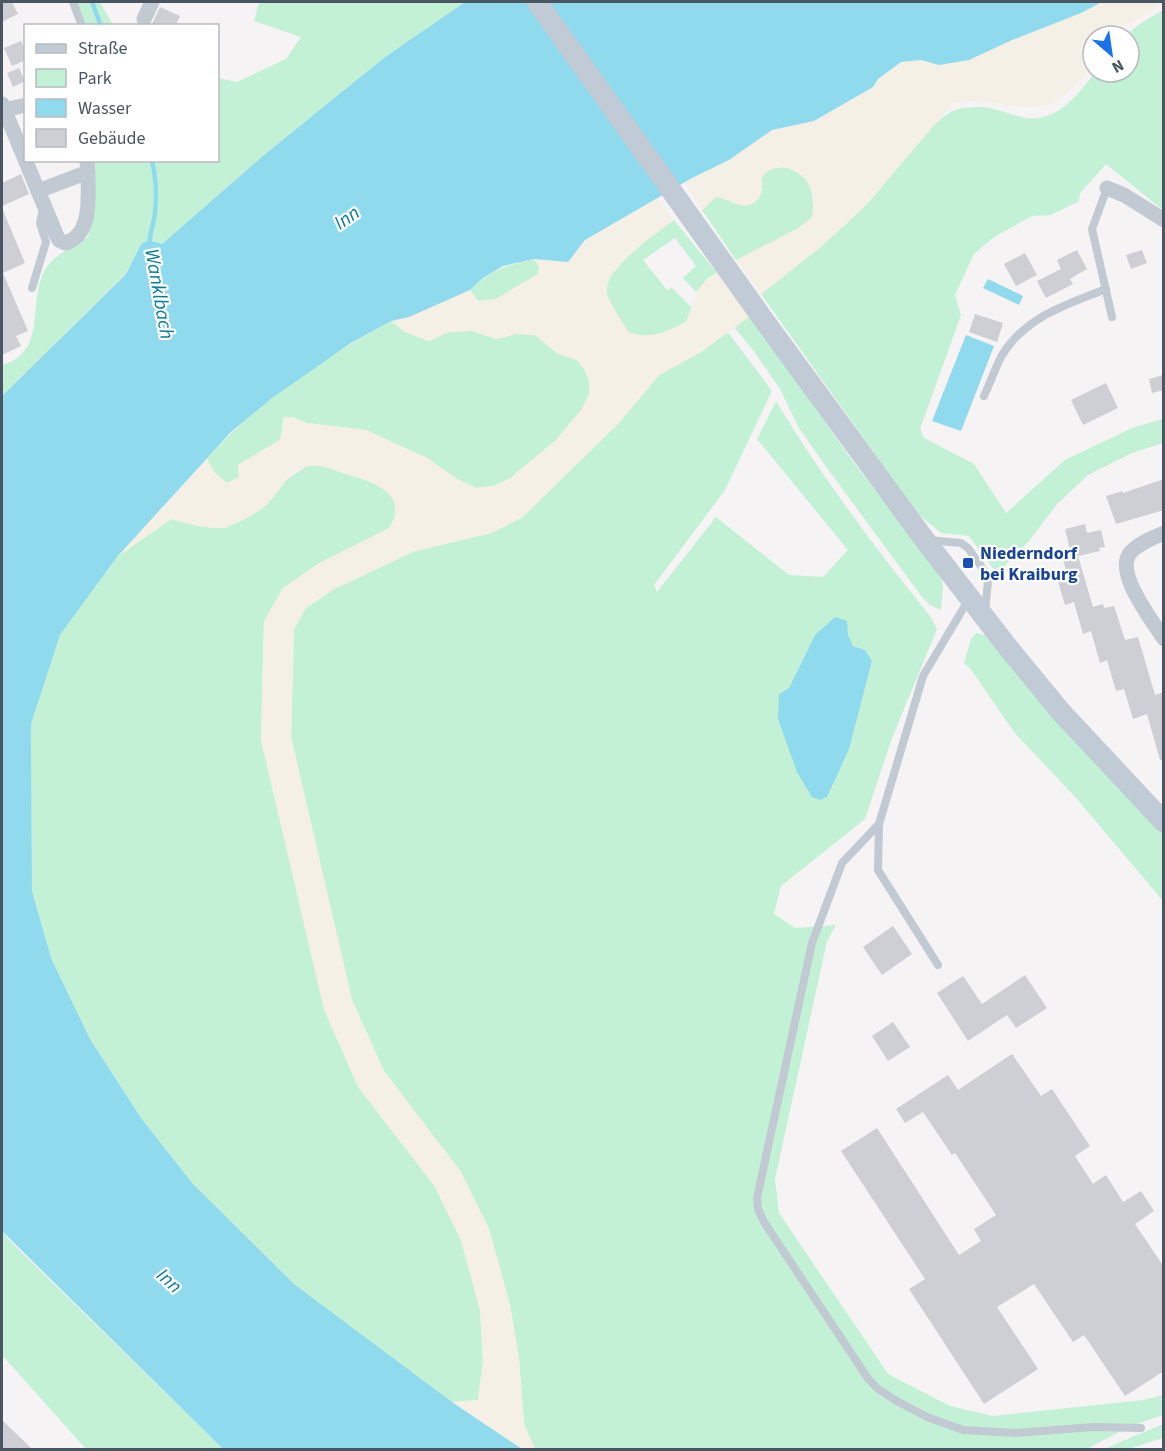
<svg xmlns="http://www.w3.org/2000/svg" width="1165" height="1451" font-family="'Source Sans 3',sans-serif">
<rect width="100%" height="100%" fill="#f5f3f3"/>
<g fill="#c3f1d5" fill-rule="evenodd">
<path d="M75 2H100L113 25H84Z"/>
<path d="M259 2H465L385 57 264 155 162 244 149 240 141 244 126 273 2 396V365C52 351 23 294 50 263 59 253 76 245 88 237 94 211 97 188 95 161L218 160V78L237 82 286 59 301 37 254 21Z"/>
<path d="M1163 10V210L1106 164 1081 192 1078 202 1050 215 1032 216 994 237 974 254 955 295 961 315 920 429 924 438 974 464 1006 513 1065 460 1132 428 1163 419V443L1132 453 1088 475 1057 504 1029 541 997 574 969 536 941 533 917 513 761 294C797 266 832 238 865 206 889 182 926 122 955 110 963 107 974 107 982 107 998 108 1011 116 1027 118 1057 122 1079 94 1095 72H1129V36H1124L1143 22Z"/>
<path d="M785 167C812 175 814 192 813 217L797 229 736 260 702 210 716 197 724 198 735 204 763 185 761 179C767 168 773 168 785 167Z"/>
<path d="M674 220 717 273 708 278 696 292 683 278 696 266 675 238 643 260 667 290 672 288 692 308 686 322 661 335 640 336 628 332C622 320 611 307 607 294 600 271 657 233 674 220Z"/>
<path d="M534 259 539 266 538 274 496 299 478 301 470 290C493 269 505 266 534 259Z"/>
<path d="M750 316 854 463 940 574 943 587 941 610 930 605 922 597 827 468 799 428 780 389 753 350 734 327Z"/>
<path d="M391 321 405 332 429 341 448 332 472 331 497 339 516 334 535 335 558 354 577 360 585 370 589 381V394L582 409 555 441 509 479 493 486 476 488 457 479 427 458 366 430 307 423 292 417H284L280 440 238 465 240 477 227 483 214 472 207 459C258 401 324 358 391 321Z"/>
<path d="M728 332 772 391 725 490 654 585 657 592 716 517 789 575 823 577 848 550 757 439 776 401C821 476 875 548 930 616L937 629 892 738 865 819 781 886 774 914 795 928 836 925 827 941 775 1179 779 1213 888 1374 950 1406 993 1416 1144 1400 1163 1395V1415C1136 1423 1112 1435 1087 1449H535L524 1424 519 1359 510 1305 489 1229 461 1172 384 1071 352 1000 291 737 294 629 306 608 334 589 415 551 492 533 619 423 659 375 701 352ZM815 635H848L853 646 865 650 872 662 866 683 779 694 789 688Z"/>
<path d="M307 466H323L379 484 392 497 395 505 396 519 389 528 366 541 264 621 261 740 305 925 404 1144 435 1187 461 1240 480 1310 483 1362 478 1400 452 1402 295 1286 193 1184 141 1118 90 1039 51 958 32 891 31 724 60 635 117 557 171 519 210 527 225 528 245 518 266 505 284 481Z"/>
<path d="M976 633 985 635 1163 833V901L1077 799 1014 732 970 668 964 663 971 639Z"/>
<path d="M2 1231 10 1241 223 1449H86L2 1355Z"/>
<path d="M1163 1424V1438L1128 1449H1104Z"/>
</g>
<g fill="#f5f0e5">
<path d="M1102 2H1163V4L1124 26 1115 36H1093C1093 63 1094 65 1075 86 1036 128 1001 93 953 103L867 204 821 247 761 294 736 260 797 229 812 217C813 210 815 199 813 193 806 170 775 156 761 179 763 187 762 196 756 201 743 213 730 198 716 197L702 210 685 183 729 160 772 130 814 121 872 87 878 79 902 62 921 60 939 65 969 60 1012 40 1081 13Z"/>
<path d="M657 199 674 220C657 233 600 271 607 294 611 307 622 320 628 332 651 340 666 332 686 322 695 301 695 285 717 273L750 316 701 352 659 375 619 423 523 517 492 533 415 551 334 589 306 608 294 629 291 737 352 1000 384 1071 461 1172 489 1229 510 1305 519 1359 524 1424 535 1449H522L452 1402 478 1400 483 1362 480 1310 461 1240 435 1187 358 1087 324 1010 261 740 264 621 283 588 319 563 389 528C396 518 399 505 390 495 378 483 365 480 349 475 336 471 323 464 309 466 288 469 280 493 266 505 256 514 238 524 225 527 209 531 187 523 171 519L117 557 207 459 214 472 227 483 239 477 238 465 280 440 284 417H292L307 423 366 430 427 458 457 479 476 488 493 486 509 479 555 441 582 409 589 394V381L585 370 577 360 558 354 535 335 516 334 497 339 472 331 449 332 429 341 405 332 391 321 409 317 470 290 478 301 496 299 538 274 539 266 534 259 568 262 585 240Z"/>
</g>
<g fill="#90daee">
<path d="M465 2H1102L1081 13 1012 40 969 60 939 65 921 60 901 62 878 79 873 87 814 121 772 130 729 160 692 178 585 240 568 262 534 259 503 266 483 278 470 290 409 317 391 321 351 343 272 398 231 432 117 557 60 635 31 724 32 891 51 958 90 1039 141 1118 193 1184 295 1285 452 1402 522 1449H223L2 1231V396L126 274 141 244 149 240 162 244 264 155 385 57Z"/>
<path d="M988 279 1023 296 1019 305 983 288Z"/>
<path d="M966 335 994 346 961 431 932 421Z"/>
<path d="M835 617 847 621 848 635 853 646 865 650 872 661 849 749 827 797 820 800 812 797 797 772 778 719 779 694 789 688 815 635Z"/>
</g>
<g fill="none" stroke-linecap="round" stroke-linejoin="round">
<g stroke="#90daee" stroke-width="4.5">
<path d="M92 2 101 26"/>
<path d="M150 246C148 235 154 225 155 213 157 195 156 178 152 160"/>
</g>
</g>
<g fill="#cdcfd5">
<path d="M2 2H12L18 14 2 22Z"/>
<path d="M160 7 180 16 175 26H151Z"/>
<path d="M21 41 26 52V60L12 66 4 48Z"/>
<path d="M19 68 25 81 13 87 7 73Z"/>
<path d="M21 174 29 194 2 206V183Z"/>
<path d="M2 208 25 263 3 273 28 331 16 336 21 346 2 355Z"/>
<path d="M1077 250 1087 269 1070 279 1073 284 1046 298 1037 281 1061 269 1057 260Z"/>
<path d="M1142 250 1147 263 1131 269 1126 255Z"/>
<path d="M1025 253 1037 275 1016 286 1004 264Z"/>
<path d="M975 314 1003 323 997 342 969 332Z"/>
<path d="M1164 375V390L1152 393 1149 379Z"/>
<path d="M1106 383 1118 408 1083 425 1071 400Z"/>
<path d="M1164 479V510L1116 524 1106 496 1123 491V493Z"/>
<path d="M1085 524 1087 533 1101 530 1105 547 1099 548 1100 551 1078 556 1093 607 1103 604 1104 608 1114 606 1125 640 1138 637 1155 695 1164 692V760H1160L1147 714 1133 719 1124 689 1116 691 1107 660 1100 663 1091 631 1083 634 1074 602 1065 605 1056 575 1066 572 1063 557 1071 554 1065 529Z"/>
<path d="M893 926 912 954 882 975 863 947Z"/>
<path d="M1025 975 1047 1008 1016 1028 1007 1015 968 1041 937 993 963 976 982 1004Z"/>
<path d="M893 1022 910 1047 888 1061 872 1036Z"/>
<path d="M1012 1054 1041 1096 1052 1089 1090 1146 1075 1156 1093 1184 1106 1175 1123 1202 1141 1191 1154 1211 1135 1224 1164 1267V1371L1125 1396 1084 1335 1073 1342 1034 1284 997 1307 1038 1369 984 1404 909 1289 925 1279 841 1151 877 1128 959 1255 981 1241 974 1229 996 1215 955 1153 952 1155 923 1112 905 1123 896 1109 948 1075 958 1090Z"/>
<path d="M2 1420 32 1449H2Z"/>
</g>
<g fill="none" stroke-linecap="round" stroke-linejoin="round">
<g stroke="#c1cad2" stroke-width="8">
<path d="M73 2 82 26"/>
<path d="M1107 188 1092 229 1112 317"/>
<path d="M32 288 46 242 40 223 43 209"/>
<path d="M984 396C990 383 995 369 1001 357 1024 317 1066 305 1106 289"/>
<path d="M929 540 961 543 968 548 986 573 988 581 985 612"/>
<path d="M879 824 842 863 812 943 757 1198 758 1209 764 1222 869 1380 877 1388 895 1400 927 1417 963 1430 1015 1433 1093 1427 1141 1428"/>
<path d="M938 965 878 870 879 824 923 676 969 599"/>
</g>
<g stroke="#c1cad2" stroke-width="15">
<path d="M144 19 152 2"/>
<path d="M2 104 56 234 59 240 65 243C93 235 88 195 88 172"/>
<path d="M4 110 26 105"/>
<path d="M1107 188 1124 195 1164 220"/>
<path d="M38 191 88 172 87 160"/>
<path d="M1164 533C1153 538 1139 543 1131 552 1113 571 1152 620 1164 639"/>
</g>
<path stroke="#c1cbd6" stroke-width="21" d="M537 2 763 319 924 539 1010 650 1061 712 1164 822"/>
</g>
<rect fill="#1a4fb4" stroke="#fff" stroke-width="2" x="962" y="557" width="12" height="12" rx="3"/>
<g text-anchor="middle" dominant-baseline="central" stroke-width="4.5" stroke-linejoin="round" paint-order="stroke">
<g font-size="18" font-weight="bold" fill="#164399" stroke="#fff" text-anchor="start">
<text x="980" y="553">Niederndorf<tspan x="980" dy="21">bei Kraiburg</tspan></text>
</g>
<g font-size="20" font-style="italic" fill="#0c7c9b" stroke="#fff">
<text transform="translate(347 218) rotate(-35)">Inn</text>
<text transform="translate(159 294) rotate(80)">Wanklbach</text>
<text transform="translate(169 1281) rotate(42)">Inn</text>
</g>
</g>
<rect width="1165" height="1451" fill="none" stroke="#4a5661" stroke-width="6"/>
<rect x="24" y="24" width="195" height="138" fill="#ffffff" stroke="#b7bbc0" stroke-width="1.5"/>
<rect x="36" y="44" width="30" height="9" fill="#c1cbd6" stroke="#b7bbc0" stroke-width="1.5"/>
<text x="78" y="54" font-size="18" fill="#4a5661">Straße</text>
<rect x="36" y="69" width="30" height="18" fill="#c3f1d5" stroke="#b7bbc0" stroke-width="1.5"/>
<text x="78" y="84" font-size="18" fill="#4a5661">Park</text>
<rect x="36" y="99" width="30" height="18" fill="#90daee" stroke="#b7bbc0" stroke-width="1.5"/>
<text x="78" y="114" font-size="18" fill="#4a5661">Wasser</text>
<rect x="36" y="129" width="30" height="18" fill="#cdcfd5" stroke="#b7bbc0" stroke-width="1.5"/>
<text x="78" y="144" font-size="18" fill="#4a5661">Gebäude</text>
<g transform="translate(1111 54) rotate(151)"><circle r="28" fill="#ffffff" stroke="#b7bbc0" stroke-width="1.5"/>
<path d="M0-4.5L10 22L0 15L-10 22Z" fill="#1a73e8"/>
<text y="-9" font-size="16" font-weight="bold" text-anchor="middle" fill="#4a5661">N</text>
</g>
</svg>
